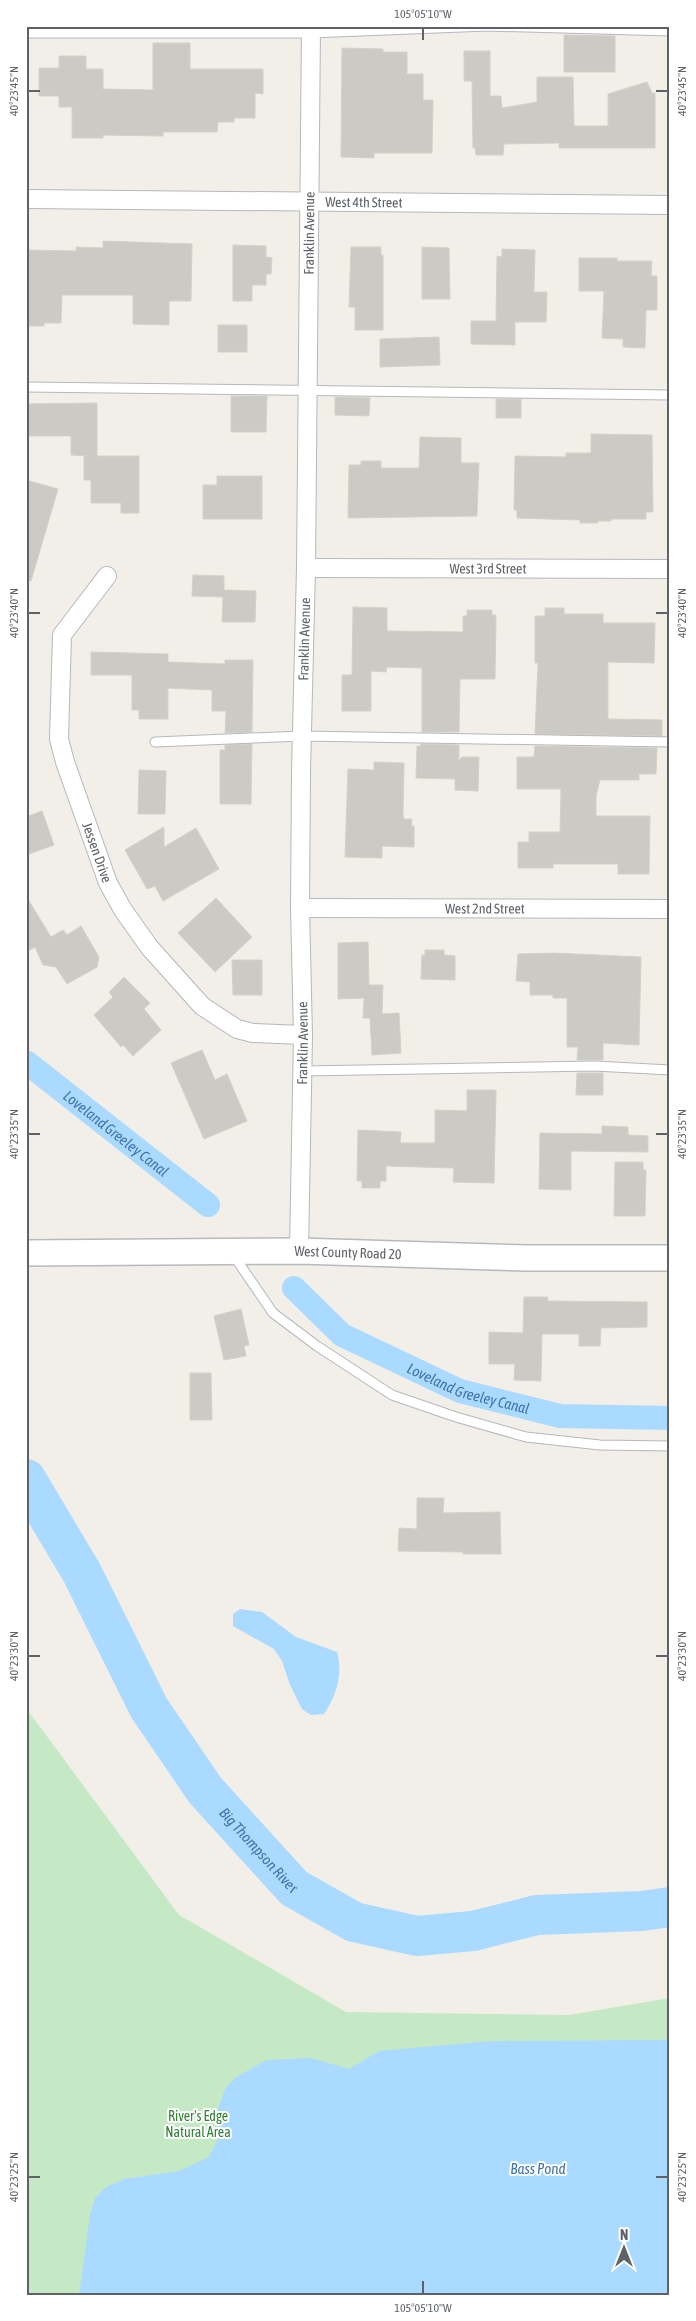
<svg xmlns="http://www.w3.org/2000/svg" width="696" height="2321" font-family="'Asap Condensed',sans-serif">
<rect width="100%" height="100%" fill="#f1efe8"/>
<path fill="#c5e8c5" d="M26 1708 179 1915 346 2012 569 2015 670 1998V2295H26Z"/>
<g fill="#aadaff">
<path d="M240 1609 262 1612 296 1637 337 1652C343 1673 337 1695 324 1714L311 1715 302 1709 290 1685 282 1661 274 1649 233 1626V1614Z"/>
<path d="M670 2040V2295H79L90 2215 95 2198 106 2187 124 2179 179 2171 209 2157 218 2139 216 2115 225 2089 235 2078 266 2060 311 2058 349 2069 379 2051 492 2041Z"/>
</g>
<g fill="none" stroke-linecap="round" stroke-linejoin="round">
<g stroke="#aadaff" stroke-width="24">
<path id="s1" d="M26 1062 208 1205"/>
<path id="s2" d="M294 1288 342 1335 460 1391 560 1416 670 1418"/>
</g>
<path stroke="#aadaff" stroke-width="40" id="s3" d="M26 1479 82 1573 149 1708 205 1790 294 1888 354 1922 417 1936 473 1931 537 1915 642 1911 670 1907"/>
</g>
<g fill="#cccac5" stroke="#d6d1c6">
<path d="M564 35 615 36V72H564Z"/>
<path d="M153 43H190V69H263V94L255 93V118H234V122H218L217 132H163V136L103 135V138H72V107H59V96H39V68H59V56H86V69H103V89L153 90Z"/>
<path d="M342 48 383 49V52H407V74H423V100H433L432 153H374V158L341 157Z"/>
<path d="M464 51H490V96H501L502 108 537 102V77H573L574 126H608V94L647 82 652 93H655V148H559V143L504 144 503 155H476L475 148H473L472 81H464Z"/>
<path d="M103 241 192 244 191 301H169V325L133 324V295H62L61 323H44V326H26V250L76 251V247L103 248Z"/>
<path d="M233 245 266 246V257L272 258 271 274H266V285H252V301H233Z"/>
<path d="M351 247H381V255H383V330H355V307H349Z"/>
<path d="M422 247 449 248 450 299H422Z"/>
<path d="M502 249 535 250 534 292H547L546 322H515V345L471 344V321H496L497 256 502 257Z"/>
<path d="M579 258H617V261H652L651 276H657V310H646L645 348 623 347V339L602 338 604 291H579Z"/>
<rect x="218" y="325" width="29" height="27"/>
<path d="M439 337 440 365 380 367V339Z"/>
<path d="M231 396H267L266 432H231Z"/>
<path d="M335 397 370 398 369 416 335 415Z"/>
<rect x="496" y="399" width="25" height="19"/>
<path d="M97 403V456H139V513H121V503H91V480H84V456H91L71 455V436H26V404Z"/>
<path d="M591 434 652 435 653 512H646V519H611V521H598V523H580V520L517 518V510H514L515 456 566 457V453H591Z"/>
<path d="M420 437 461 438V463H479L477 516 348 518 349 465H361V461H381V468H419Z"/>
<path d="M217 476H262V519H203V485H217Z"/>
<path d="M26 480 58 489 31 581 26 580Z"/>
<path d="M193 575 224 576V590L256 591 255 622H222L223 597 192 596Z"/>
<path d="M353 607 387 608V631L463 632V616H467V610H492V615H496L495 679H460L459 732H422V668L387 667 386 672 371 671V711H342V675H352Z"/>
<path d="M545 608H564V614H603V623H655L654 663 608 662V719L662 720V736L535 734 538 663H535V616H545Z"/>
<path d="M91 652 168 654V662L225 664V660H253L252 732 225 733 226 711H212V690L168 688V719H139V710H132V675H91Z"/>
<path d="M252 744 251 804H220V750H225V745Z"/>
<path d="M421 744 459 745V761L462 757H479L478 791 455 790V779L416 778 417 746H421Z"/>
<path d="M535 746 657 748 656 774H639V780H600L596 796V816H650L649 874H618V864H553V868H518V842H529V832H560L561 789H517V757H534Z"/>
<path d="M374 762 404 763 403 815 404 819H412L411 826H414V847L382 846V858L345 857 348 769 374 770Z"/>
<path d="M139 770 166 771 165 814H138Z"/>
<path d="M42 811 54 845 26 855V817Z"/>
<path d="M164 827V847L196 828 219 869 163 901 155 886 147 889 125 850Z"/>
<path d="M26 896 51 937 63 930 67 935 81 926 99 957 97 967 67 984 56 967 43 965 35 947 26 952Z"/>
<path d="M216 898 252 937 215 972 178 933Z"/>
<path d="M368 942 369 985H383L382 1014 399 1013 401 1053 372 1055 370 1018H363L364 998 338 999V943Z"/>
<path d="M425 950H444V955L455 956V980L421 979 422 955H425Z"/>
<path d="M554 953 641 957 639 1045 603 1043V1060H577L578 1047H567V998H553V995H530V982L516 981 518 954Z"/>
<path d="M232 960H262V995H233Z"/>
<path d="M124 977 150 1003 144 1009 161 1030 133 1056 123 1045 121 1047 94 1015 113 997 109 992Z"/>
<path d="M202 1050 215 1080 227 1074 247 1121 204 1139 171 1063Z"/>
<path d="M577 1073H603V1095H576Z"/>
<path d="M467 1090H496L494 1183 453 1182 454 1168 386 1166V1181H380V1188H362V1181H357L358 1130 401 1132 400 1143H435V1110L467 1111Z"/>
<path d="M602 1126 628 1127V1135L648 1136V1152L571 1151V1190L539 1189 540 1133 602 1134Z"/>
<path d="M615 1162H643V1170H646L645 1216H614Z"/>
<path d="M524 1297H548L547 1301 647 1302V1327L601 1328 600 1346H579V1334H542L541 1381 514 1380 515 1364H489V1332L523 1333Z"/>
<path d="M241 1309 249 1345 244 1346 246 1356 224 1360 214 1316Z"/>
<path d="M190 1373H211L212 1420H190Z"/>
<path d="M417 1498H444L443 1513 500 1512 501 1554H463V1552L398 1551 399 1528 417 1529Z"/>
</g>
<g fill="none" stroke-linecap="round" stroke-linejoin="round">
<defs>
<g id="lane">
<path d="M26 33H311L487 26 670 31"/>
<path d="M26 387 670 395"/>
<path d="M155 742 302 736 670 742"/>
<path d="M303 1071 595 1066 670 1070"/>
<path d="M234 1256 273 1313 317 1346 392 1395 456 1417 526 1437 600 1445 670 1446"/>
</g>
<g id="street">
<path id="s4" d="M26 199 670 205"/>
<path id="s5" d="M306 568 670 569"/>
<path id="s6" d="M107 576 62 635 59 739 65 762 108 883 123 910 150 948 202 1006 237 1029 253 1033 303 1035"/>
<path id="s7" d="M300 908 670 909"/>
<path id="s8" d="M299 1251 303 1035 300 908 301 772 306 568 311 26"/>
</g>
<g id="secondary">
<path id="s9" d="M26 1253 299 1251 527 1258H670"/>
</g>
</defs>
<use href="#lane" stroke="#b5b8bc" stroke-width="11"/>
<use href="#street" stroke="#b5b8bc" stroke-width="20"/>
<use href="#secondary" stroke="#b6babf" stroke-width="28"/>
<use href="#lane" stroke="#fff" stroke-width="9"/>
<use href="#street" stroke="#fff" stroke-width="18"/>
<use href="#secondary" stroke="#fff" stroke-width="25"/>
</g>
<path fill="none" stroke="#5f6368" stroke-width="2" d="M423 28V40M28 91H40M656 91H668M28 613H40M656 613H668M28 1134H40M656 1134H668M28 1656H40M656 1656H668M28 2177H40M656 2177H668M423 2281V2294"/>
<g text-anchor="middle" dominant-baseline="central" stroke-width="4" stroke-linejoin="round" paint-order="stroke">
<g font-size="14" fill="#5f6368" stroke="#fff">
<text stroke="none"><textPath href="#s4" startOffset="338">West 4th Street</textPath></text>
<text stroke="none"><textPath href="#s8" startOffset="1018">Franklin Avenue</textPath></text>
<text stroke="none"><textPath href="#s5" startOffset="182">West 3rd Street</textPath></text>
<text stroke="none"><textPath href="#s8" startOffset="612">Franklin Avenue</textPath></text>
<text stroke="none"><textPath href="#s6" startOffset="298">Jessen Drive</textPath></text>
<text stroke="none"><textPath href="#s7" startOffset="185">West 2nd Street</textPath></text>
<text stroke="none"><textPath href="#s8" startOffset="208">Franklin Avenue</textPath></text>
<text stroke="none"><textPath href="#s9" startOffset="322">West County Road 20</textPath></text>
</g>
<g font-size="14" fill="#348238" stroke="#fff">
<text x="198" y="2116">River's Edge<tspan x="198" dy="16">Natural Area</tspan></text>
</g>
<g font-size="15" font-style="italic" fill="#4174aa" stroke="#fff">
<text stroke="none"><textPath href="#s1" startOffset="115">Loveland Greeley Canal</textPath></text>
<text stroke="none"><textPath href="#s2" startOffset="205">Loveland Greeley Canal</textPath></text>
<text stroke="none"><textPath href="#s3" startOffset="440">Big Thompson River</textPath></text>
<text x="538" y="2168">Bass Pond</text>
</g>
</g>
<rect width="696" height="2321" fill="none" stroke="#ffffff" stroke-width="55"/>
<g transform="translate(624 2248)" stroke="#ffffff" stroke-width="4" paint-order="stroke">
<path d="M0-4L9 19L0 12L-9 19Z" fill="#5f6368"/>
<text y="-8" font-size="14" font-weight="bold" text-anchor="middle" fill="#5f6368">N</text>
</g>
<rect x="28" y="28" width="640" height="2266" fill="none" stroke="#5f6368" stroke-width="2"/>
<g font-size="12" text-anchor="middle" fill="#5f6368">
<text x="423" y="18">105°05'10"W</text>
<text transform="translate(14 91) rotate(-90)" y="4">40°23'45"N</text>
<text transform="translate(682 91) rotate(-90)" y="4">40°23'45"N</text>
<text transform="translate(14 613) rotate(-90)" y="4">40°23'40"N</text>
<text transform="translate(682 613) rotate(-90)" y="4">40°23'40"N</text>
<text transform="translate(14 1134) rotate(-90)" y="4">40°23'35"N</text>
<text transform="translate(682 1134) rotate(-90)" y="4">40°23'35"N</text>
<text transform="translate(14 1656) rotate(-90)" y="4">40°23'30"N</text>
<text transform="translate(682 1656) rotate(-90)" y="4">40°23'30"N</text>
<text transform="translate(14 2177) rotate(-90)" y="4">40°23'25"N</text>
<text transform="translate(682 2177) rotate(-90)" y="4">40°23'25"N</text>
<text x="423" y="2312">105°05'10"W</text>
</g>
</svg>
